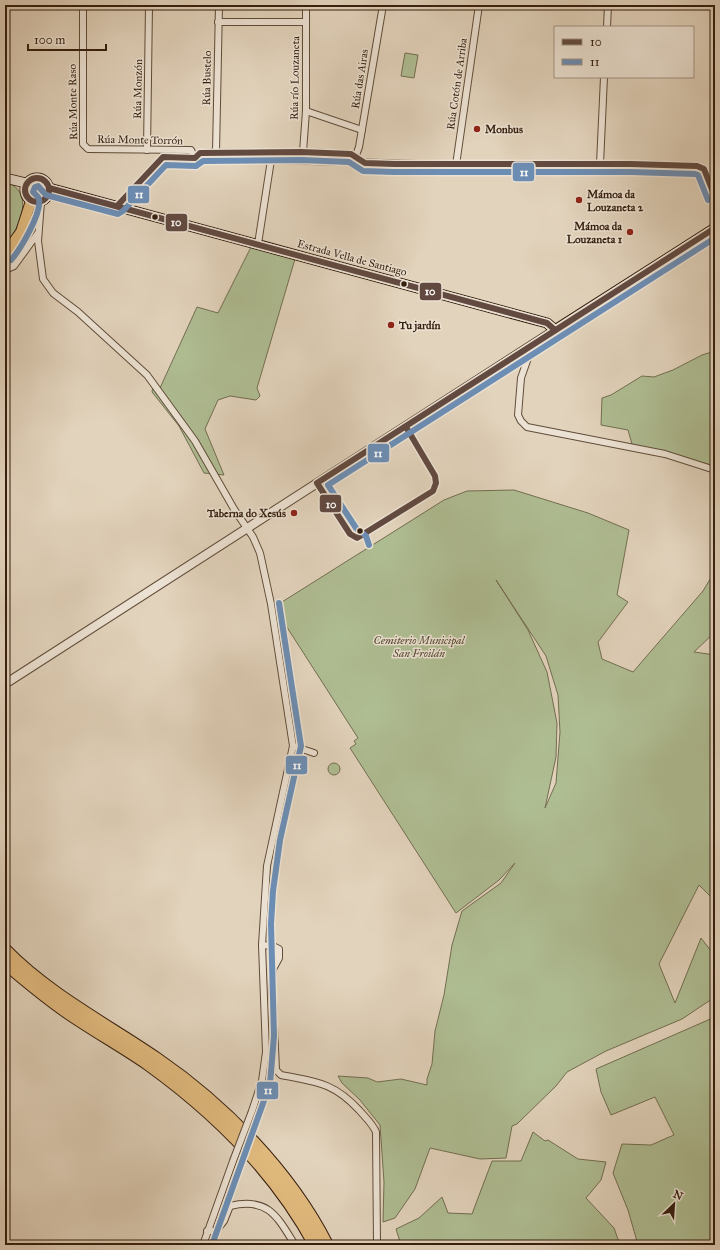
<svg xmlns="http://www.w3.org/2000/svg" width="720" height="1250" font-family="'IM FELL Great Primer',serif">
<rect width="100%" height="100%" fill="#e2d3bc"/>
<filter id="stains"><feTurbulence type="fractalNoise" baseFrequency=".005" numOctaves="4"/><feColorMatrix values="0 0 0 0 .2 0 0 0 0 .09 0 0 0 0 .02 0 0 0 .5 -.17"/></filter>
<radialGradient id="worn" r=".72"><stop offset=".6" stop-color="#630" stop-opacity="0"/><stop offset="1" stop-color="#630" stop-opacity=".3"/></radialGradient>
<g fill="#afbd93" stroke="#726e51" fill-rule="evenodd">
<path d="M405 53 418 55 414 78 401 76Z"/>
<path d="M5 182C36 190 20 229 5 245Z"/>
<path d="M251 247 295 259 257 388 260 396 256 400 230 396 218 400 205 429 224 475 204 473 179 426 152 392 153 385 160 388 197 307 218 313Z"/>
<path d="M715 351V466L632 444 628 430 601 425 602 398 611 395 642 376 654 377 673 370 702 355Z"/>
<path d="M514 490 588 513 629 530 617 595 628 602 598 642 602 659 633 672 703 591 715 571V632L694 652 715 655V901L699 885 659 964 675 1003 701 938 715 956V997L682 1019 606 1051 567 1072 556 1086 517 1124 512 1126 506 1158 480 1159 430 1148 415 1189 395 1218 383 1222 384 1182 380 1125 360 1100 342 1083 338 1076 368 1078 377 1082 401 1079 427 1085V1079L432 1064 435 1031 444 995 452 945 462 911 501 883 515 863 499 880 456 913 350 748 356 744 354 741 358 738 274 607 444 500 467 491ZM496 580 546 656 558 695 560 732 556 783 545 808 556 757 557 723 547 672 528 630Z"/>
<circle cx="334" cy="769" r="6"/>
<path d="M715 1017V1245H638L628 1210 613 1173 622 1144 651 1145 674 1135 655 1097 611 1115 601 1092 596 1069Z"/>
<path d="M533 1132 545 1141 548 1140 578 1159 606 1162 601 1180 586 1198 614 1228 620 1245H401L396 1229 419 1218 442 1197 448 1213 472 1214 492 1161H521Z"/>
</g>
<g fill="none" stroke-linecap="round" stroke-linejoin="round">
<defs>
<g id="minor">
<path d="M83 5V144L88 149 191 150 195 158"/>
<path d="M218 22H306"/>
<path d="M607 27 608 5"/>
<path d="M306 111 362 130"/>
<path d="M147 150 149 5"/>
<path d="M213 152H216L219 5"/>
<path d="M303 152 306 111V5"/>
<path d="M356 155 359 147 383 5"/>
<path d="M195 158 200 153 301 152 351 154 365 163"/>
<path d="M600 164 604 77"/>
<path d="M456 165 479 5"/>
<path d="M41 202 38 241 43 279 53 293 78 312 147 375 195 441 234 509 253 537 260 553 271 604 293 746 267 866 262 945 266 1052 262 1081 252 1111"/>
<path d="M117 206 163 157 456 165 631 164 697 166 704 169 715 197"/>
<path d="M258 244 271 160"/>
<path d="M5 270 14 266 38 233"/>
<path d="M526 350 528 358 521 378 518 415 521 421 527 427 665 454 715 470"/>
<path d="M293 746 314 753"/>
<path d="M262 945 273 946 279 949V958L273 969 272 982 276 1070 281 1075C316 1082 333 1082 359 1110 365 1117 372 1123 376 1132L377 1245"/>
<path d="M207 1231H216L224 1221 230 1206C268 1197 277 1216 295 1245"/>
<path d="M203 1245 233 1161"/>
</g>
<path id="tertiary" d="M5 684 555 330"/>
<g id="secondary">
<circle cx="37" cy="190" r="12"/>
<path d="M5 178 26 183"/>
<path d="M49 188 547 323 555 330 715 228"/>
</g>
<path id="trunk" d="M5 254 21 232 31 201"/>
<g id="motorway">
<path d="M5 950C49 995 106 1024 157 1059 224 1105 290 1172 327 1245"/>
<path d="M5 963C25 980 45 997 67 1012 93 1030 122 1046 148 1064 216 1113 275 1171 315 1245"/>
</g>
</defs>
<use href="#minor" stroke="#604c3a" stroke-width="8"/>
<use href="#tertiary" stroke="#604c3a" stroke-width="10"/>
<use href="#secondary" stroke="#351f0f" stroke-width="11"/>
<use href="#trunk" stroke="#351f0f" stroke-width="12"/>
<use href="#motorway" stroke="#351f0f" stroke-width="14"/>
<use href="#minor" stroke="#ece2d3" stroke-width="6"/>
<use href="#tertiary" stroke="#ece2d3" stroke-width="8"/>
<use href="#secondary" stroke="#ece2d3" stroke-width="9"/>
<use href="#trunk" stroke="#e1ba7e" stroke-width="10"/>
<use href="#motorway" stroke="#e1ba7e" stroke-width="12"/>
<defs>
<path id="minor-bridge" d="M233 1161 252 1111"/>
</defs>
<use href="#minor-bridge" stroke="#604c3a" stroke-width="8" stroke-linecap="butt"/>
<use href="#minor-bridge" stroke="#ece2d3" stroke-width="6"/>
<defs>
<g id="bus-1">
<circle cx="37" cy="190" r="12"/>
<path d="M49 188 547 323 555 330"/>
<path d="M117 206 163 157 195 158 200 153 301 152 351 154 365 163 394 164H631L697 166 704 169 715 197"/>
<path d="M406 427 435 476 436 483 433 491 357 538 350 534 317 483 715 228"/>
</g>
<g id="bus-2">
<path d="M11 260C20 250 42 213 39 199 38 196 35 194 33 192L35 187 38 186 46 195 118 214 123 211 166 165 196 166 203 161 301 160 349 162 363 171 394 172H631L695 174 698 175 708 200"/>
<path d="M369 545 366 536 356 528 328 485 715 238"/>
<path d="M212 1245 270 1084 274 1036 271 924 273 891 280 840 301 746 279 603"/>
</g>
</defs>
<use href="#bus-1" stroke="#ece2d3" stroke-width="9"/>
<use href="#bus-2" stroke="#ece2d3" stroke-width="9"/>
<use href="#bus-1" stroke="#624a41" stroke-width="6"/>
<use href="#bus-2" stroke="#6c8eb5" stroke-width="6"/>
</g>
<g fill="#8f2418" stroke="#ece2d3" stroke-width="1.5">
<circle cx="477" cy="129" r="4"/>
<circle cx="579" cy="200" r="4"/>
<circle cx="630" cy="232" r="4"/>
<circle cx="391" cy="325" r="4"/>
<circle cx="294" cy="513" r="4"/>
</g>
<g fill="#351f0f" stroke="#ece2d3" stroke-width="1.5">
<circle cx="155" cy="217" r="3.5"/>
<circle cx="404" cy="284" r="3.5"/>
<circle cx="360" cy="531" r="3.5"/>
</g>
<g text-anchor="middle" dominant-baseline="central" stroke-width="3" stroke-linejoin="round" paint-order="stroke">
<g font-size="11" fill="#351f0f" stroke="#ece2d3">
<text transform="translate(207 78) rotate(-89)">Rúa Bustelo</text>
<text transform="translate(295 78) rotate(-89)">Rúa río Louzaneta</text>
<text transform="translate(360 79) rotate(-81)">Rúa das Airas</text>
<text transform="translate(457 84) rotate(-82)">Rúa Cotón de Arriba</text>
<text transform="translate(138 89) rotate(-89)">Rúa Monzón</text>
<text transform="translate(73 102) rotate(-91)">Rúa Monte Raso</text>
<text transform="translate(140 140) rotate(1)">Rúa Monte Torrón</text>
<text transform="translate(352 258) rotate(15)">Estrada Vella de Santiago</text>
</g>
<g font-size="11" font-weight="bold" fill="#351f0f" stroke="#ece2d3" text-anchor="start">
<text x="485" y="129">Monbus</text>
<text x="587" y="194">Mámoa da<tspan x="587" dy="13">Louzaneta 2</tspan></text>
<text x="622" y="226" text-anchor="end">Mámoa da<tspan x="622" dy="13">Louzaneta 1</tspan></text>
<text x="399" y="325">Tu jardín</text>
<text x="286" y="513" text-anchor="end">Taberna do Xesús</text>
</g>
<g font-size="11" font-style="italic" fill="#544630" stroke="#ece2d3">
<text x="419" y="640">Cemiterio Municipal<tspan x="419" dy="13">San Froilán</tspan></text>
</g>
</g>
<g stroke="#ece2d3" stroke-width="1.5">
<rect x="512" y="162" width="23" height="20" rx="4" fill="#6c8eb5"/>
<rect x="127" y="185" width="23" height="19" rx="4" fill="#6c8eb5"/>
<rect x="165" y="213" width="23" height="19" rx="4" fill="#624a41"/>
<rect x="419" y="282" width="23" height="19" rx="4" fill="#624a41"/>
<rect x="367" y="443" width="23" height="20" rx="4" fill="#6c8eb5"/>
<rect x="319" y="494" width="23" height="19" rx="4" fill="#624a41"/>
<rect x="285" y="755" width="23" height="20" rx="4" fill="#6c8eb5"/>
<rect x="256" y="1081" width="23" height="19" rx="4" fill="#6c8eb5"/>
</g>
<g font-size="11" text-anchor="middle" font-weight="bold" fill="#fff">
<text x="524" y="176">11</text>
<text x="139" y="198">11</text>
<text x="176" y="226">10</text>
<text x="430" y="295">10</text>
<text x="378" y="457">11</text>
<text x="331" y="508">10</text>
<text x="297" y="769">11</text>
<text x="268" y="1094">11</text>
</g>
<rect width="720" height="1250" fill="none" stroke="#e2d3bc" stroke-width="20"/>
<rect x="6" y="6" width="708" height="1238" fill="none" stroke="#351f0f" stroke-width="2"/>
<rect x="10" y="10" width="700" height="1230" fill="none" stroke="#351f0f"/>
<rect x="554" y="26" width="140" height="52" fill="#ece2d3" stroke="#a39485"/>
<rect x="562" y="39" width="20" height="6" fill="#624a41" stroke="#a39485"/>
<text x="590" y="46" font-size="12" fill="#351f0f">10</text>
<rect x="562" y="59" width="20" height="6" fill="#6c8eb5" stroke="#a39485"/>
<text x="590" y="66" font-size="12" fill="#351f0f">11</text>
<g transform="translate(674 1204) rotate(25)" stroke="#ece2d3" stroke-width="3" paint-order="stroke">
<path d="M0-3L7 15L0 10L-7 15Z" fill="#351f0f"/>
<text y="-6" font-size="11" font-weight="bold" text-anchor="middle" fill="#351f0f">N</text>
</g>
<path d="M28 44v6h78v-6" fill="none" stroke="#351f0f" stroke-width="2"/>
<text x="34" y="44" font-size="12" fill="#351f0f" stroke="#ece2d3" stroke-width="3" paint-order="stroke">100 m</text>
<rect width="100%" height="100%" filter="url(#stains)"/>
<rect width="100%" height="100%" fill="url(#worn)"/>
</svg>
